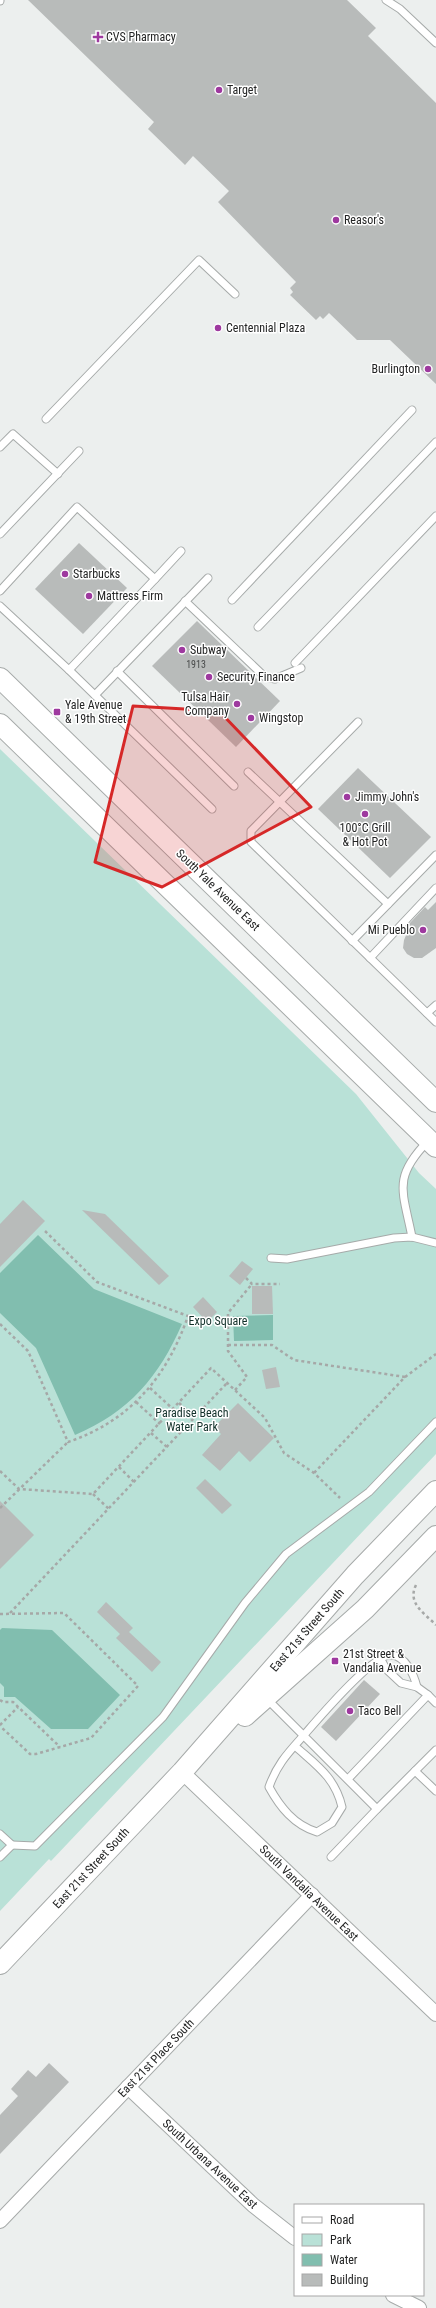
<svg xmlns="http://www.w3.org/2000/svg" width="436" height="2308" font-family="'Roboto Condensed',sans-serif">
<rect width="100%" height="100%" fill="#ecefee"/>
<path fill="#b9e1d7" d="M0 749 356 1094 419 1173 436 1189V1454L51 1861 49 1859 0 1911Z"/>
<g fill="#81beaf">
<path d="M38 1235 94 1289 182 1324C159 1377 129 1412 75 1435L36 1348 0 1313V1273Z"/>
<path d="M273 1315V1340L234 1341 233 1316Z"/>
<path d="M2 1628 52 1630 120 1695 88 1729H51L15 1697H4V1687L0 1683V1630Z"/>
</g>
<g fill="#b8bbba">
<path d="M28 0H347L376 28 368 36 436 103V384L390 340H357L329 313 323 319 320 316 316 320 290 295 293 292 290 288 296 282 218 202 229 191 193 156 185 165 148 129 154 122Z"/>
<path d="M79 543 127 588 83 634 35 589Z"/>
<path d="M197 621 280 701 236 747 152 666Z"/>
<path d="M358 768 431 837 390 878 318 809Z"/>
<path d="M436 902V948L422 958H414L407 954 403 948 404 940 410 926 408 925 425 907 428 910Z"/>
<path d="M23 1200 45 1221 0 1267V1224Z"/>
<path d="M82 1210 105 1214 169 1276 159 1285Z"/>
<path d="M242 1261 253 1269 240 1285 229 1276Z"/>
<path d="M252 1286H272L273 1314H252Z"/>
<path d="M203 1297 217 1312 207 1322 193 1307Z"/>
<path d="M276 1367 280 1387 266 1389 262 1370Z"/>
<path d="M238 1403 274 1438 250 1462 239 1451 220 1471 202 1455 221 1434 214 1427Z"/>
<path d="M205 1479 232 1505 222 1514 196 1488Z"/>
<path d="M0 1501 34 1535 0 1569Z"/>
<path d="M106 1602 133 1628 129 1632 161 1662 152 1672 116 1638 120 1634 97 1612Z"/>
<path d="M364 1680 380 1694 336 1741 321 1727Z"/>
<path d="M49 2063 69 2082 0 2154V2115L18 2096 11 2089 28 2070 36 2077Z"/>
</g>
<g fill="none" stroke-linecap="round" stroke-linejoin="round">
<defs>
<g id="lane">
<path d="M386 0 400 9 436 43"/>
<path d="M0 1V0"/>
<path d="M46 419 199 260 235 294"/>
<path d="M0 447 13 434 58 474"/>
<path d="M0 534 79 451"/>
<path d="M155 579 181 551"/>
<path d="M0 591 77 507 155 579 69 670 0 606"/>
<path d="M232 600 412 410"/>
<path d="M185 601 265 677 275 679 301 668"/>
<path d="M258 627 436 442"/>
<path d="M295 663 436 516"/>
<path d="M69 670 212 809"/>
<path d="M117 671 234 786"/>
<path d="M95 695 208 578"/>
<path d="M358 722 251 831V842L436 1022"/>
<path d="M248 772 388 904"/>
<path d="M352 941 436 855"/>
<path d="M370 958 436 888"/>
<path d="M427 1013 436 1005"/>
<path d="M412 1237C403 1191 392 1178 428 1141"/>
<path d="M271 1258 287 1259 394 1238 412 1237 436 1243"/>
<path d="M380 1658 386 1669 401 1683 417 1687 428 1695"/>
<path d="M266 1698 377 1809 436 1750"/>
<path d="M295 1746C316 1765 335 1777 342 1807L332 1823 317 1832C294 1825 280 1807 269 1787 277 1764 288 1753 304 1735 318 1719 373 1654 391 1655 406 1656 414 1675 417 1687"/>
<path d="M415 1771 436 1791"/>
<path d="M348 1779 428 1695 436 1703"/>
<path d="M0 1834 12 1845 0 1857"/>
<path d="M12 1845 35 1846 163 1717 245 1603 286 1554 369 1492 436 1422"/>
<path d="M331 1857 377 1809"/>
</g>
<g id="street">
<path d="M182 1772 436 2014"/>
<path d="M128 2087 253 2205 295 2238"/>
<path d="M0 2221 312 1895"/>
<path d="M393 2295 419 2308"/>
</g>
<g id="secondary">
<path d="M0 678 436 1102"/>
<path d="M0 724 436 1147"/>
<path d="M245 1716 365 1609 436 1536"/>
<path d="M0 1964 182 1772 355 1575 436 1491"/>
</g>
</defs>
<use href="#lane" stroke="#a6aaa9" stroke-width="9"/>
<use href="#street" stroke="#a6aaa9" stroke-width="16"/>
<use href="#secondary" stroke="#a6aaa9" stroke-width="22"/>
<g stroke="#a6a8a7" stroke-width="2.5" stroke-dasharray="3 3" stroke-linecap="butt">
<path d="M246 1278 252 1284H280"/>
<path d="M0 1324 28 1351 68 1442C130 1421 167 1377 188 1316L97 1282 43 1229"/>
<path d="M228 1345H272L294 1360 405 1377 314 1473"/>
<path d="M405 1377 436 1354"/>
<path d="M150 1388 173 1409"/>
<path d="M235 1390 247 1377 228 1351V1313L252 1284"/>
<path d="M136 1402 160 1424"/>
<path d="M179 1403 195 1417"/>
<path d="M151 1433 167 1447"/>
<path d="M119 1467 134 1482"/>
<path d="M0 1471 19 1489 93 1494 211 1368 265 1418 284 1453 314 1473 340 1498"/>
<path d="M93 1494 109 1509"/>
<path d="M0 1508 68 1442"/>
<path d="M416 1585C407 1603 424 1613 436 1625"/>
<path d="M10 1613 227 1383"/>
<path d="M0 1614 64 1613 138 1686 91 1738 36 1754H30L0 1726"/>
<path d="M0 1700 3 1702H13L60 1747"/>
<path d="M0 1725 18 1707"/>
</g>
<use href="#lane" stroke="#fff" stroke-width="7"/>
<use href="#street" stroke="#fff" stroke-width="14"/>
<use href="#secondary" stroke="#fff" stroke-width="20"/>
</g>
<path fill="#d62828" fill-opacity="0.2" stroke="#d62828" stroke-width="3" stroke-linejoin="round" d="M133 706 219 711 311 807 162 887 95 862Z"/>
<g fill="#9e399f" stroke="#fff" stroke-width="1.5">
<path d="M96 31h4v4h4v4h-4v4h-4v-4h-4v-4h4z"/>
<circle cx="219" cy="90" r="4"/>
<circle cx="336" cy="220" r="4"/>
<circle cx="218" cy="328" r="4"/>
<circle cx="428" cy="369" r="4"/>
<circle cx="65" cy="574" r="4"/>
<circle cx="89" cy="596" r="4"/>
<circle cx="182" cy="650" r="4"/>
<circle cx="209" cy="677" r="4"/>
<circle cx="237" cy="704" r="4"/>
<rect x="53" y="708" width="8" height="8" rx="2"/>
<circle cx="251" cy="718" r="4"/>
<circle cx="347" cy="797" r="4"/>
<circle cx="365" cy="814" r="4"/>
<circle cx="423" cy="930" r="4"/>
<rect x="331" y="1657" width="8" height="8" rx="2"/>
<circle cx="350" cy="1711" r="4"/>
</g>
<g text-anchor="middle" dominant-baseline="central" stroke-width="3" stroke-linejoin="round" paint-order="stroke">
<g font-size="10" fill="#484a4a">
<text x="196" y="664">1913</text>
</g>
<g font-size="12" fill="#232424" stroke="#fff" text-anchor="start">
<text x="106" y="37">CVS Pharmacy</text>
<text x="227" y="90">Target</text>
<text x="344" y="220">Reasor's</text>
<text x="226" y="328">Centennial Plaza</text>
<text x="420" y="369" text-anchor="end">Burlington</text>
<text x="73" y="574">Starbucks</text>
<text x="97" y="596">Mattress Firm</text>
<text x="190" y="650">Subway</text>
<text x="217" y="677">Security Finance</text>
<text x="229" y="697" text-anchor="end">Tulsa Hair<tspan x="229" dy="14">Company</tspan></text>
<text x="65" y="705">Yale Avenue<tspan x="65" dy="14">&amp; 19th Street</tspan></text>
<text x="259" y="718">Wingstop</text>
<text x="355" y="797">Jimmy John's</text>
<text x="365" y="828" text-anchor="middle">100°C Grill<tspan x="365" dy="14">&amp; Hot Pot</tspan></text>
<text x="415" y="930" text-anchor="end">Mi Pueblo</text>
<text x="343" y="1654">21st Street &amp;<tspan x="343" dy="14">Vandalia Avenue</tspan></text>
<text x="358" y="1711">Taco Bell</text>
</g>
<g font-size="12" fill="#232424" stroke="#fff">
<text transform="translate(218 890) rotate(44)">South Yale Avenue East</text>
<text transform="translate(307 1630) rotate(-49)">East 21st Street South</text>
<text transform="translate(91 1868) rotate(-47)">East 21st Street South</text>
<text transform="translate(309 1893) rotate(44)">South Vandalia Avenue East</text>
<text transform="translate(156 2058) rotate(-46)">East 21st Place South</text>
<text transform="translate(210 2164) rotate(43)">South Urbana Avenue East</text>
</g>
<g font-size="12" fill="#12312a" stroke="#fff">
<text x="218" y="1321">Expo Square</text>
<text x="192" y="1413">Paradise Beach<tspan x="192" dy="14">Water Park</tspan></text>
</g>
</g>
<rect x="294" y="2204" width="130" height="92" fill="#ffffff" stroke="#a7a7a7"/>
<rect x="302" y="2217" width="20" height="6" fill="#ffffff" stroke="#a7a7a7"/>
<text x="330" y="2224" font-size="12" fill="#232424">Road</text>
<rect x="302" y="2234" width="20" height="12" fill="#b9e1d7" stroke="#a7a7a7"/>
<text x="330" y="2244" font-size="12" fill="#232424">Park</text>
<rect x="302" y="2254" width="20" height="12" fill="#81beaf" stroke="#a7a7a7"/>
<text x="330" y="2264" font-size="12" fill="#232424">Water</text>
<rect x="302" y="2274" width="20" height="12" fill="#b8bbba" stroke="#a7a7a7"/>
<text x="330" y="2284" font-size="12" fill="#232424">Building</text>
</svg>
